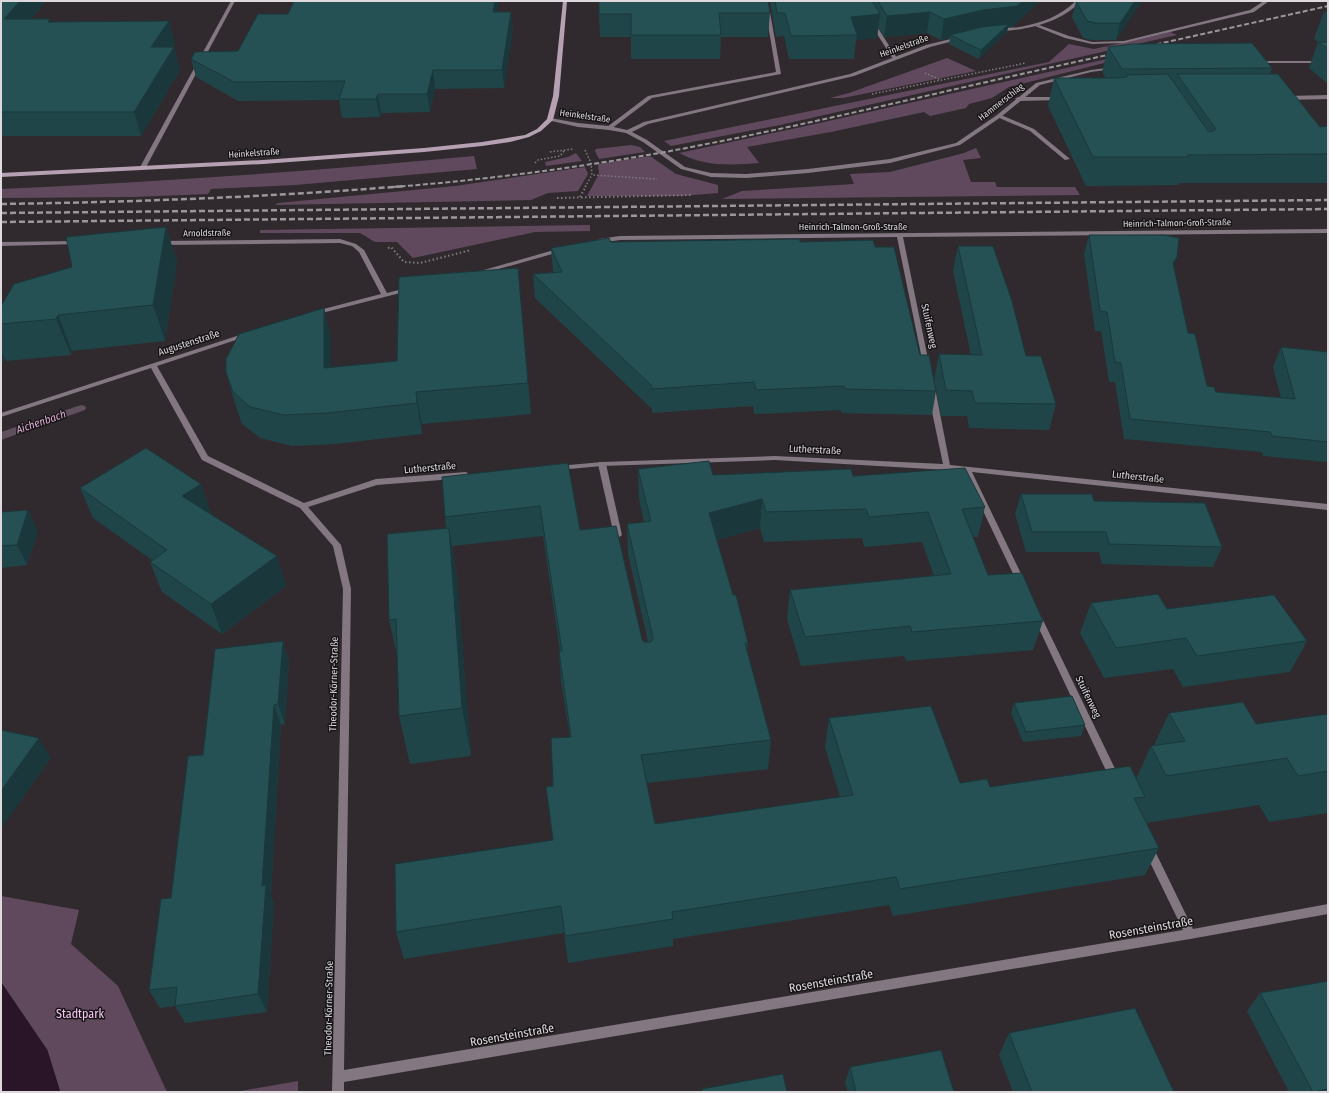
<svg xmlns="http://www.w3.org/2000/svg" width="1329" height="1093" font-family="'Fira Sans Condensed',sans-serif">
<rect width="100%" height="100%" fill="#302a2f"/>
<g fill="#60495d">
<path d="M1170 32 1177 35 780 125 671 146 664 141 1049 62 1069 44 1094 49Z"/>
<path d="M1152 49 1112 61 1009 87 992 98 969 104 966 108 930 116 924 112 831 132 747 147 759 163C732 165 704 167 679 153L806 126Z"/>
<path d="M947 58 976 71 843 98H830L849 93Z"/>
<path d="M631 145 640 147 645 152 599 159 595 151 596 149Z"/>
<path d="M976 148 981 158 963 160 971 182H995L997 187H1075L1080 195 722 199 742 191 854 184 850 174 890 172 964 153Z"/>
<path d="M576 153 582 161 546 166 545 162 568 157Z"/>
<path d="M474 156 477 169 295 185 211 189 208 194 133 197 1 198V189C159 182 317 171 474 156Z"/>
<path d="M650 156 676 174 718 185V193L680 196H587L599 174 598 164Z"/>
<path d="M585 167 588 174 578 191 548 193 531 200 275 205 278 203 455 186Z"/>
<path d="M590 225V231L535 232 413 258 397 242H375L360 233H260V230Z"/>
<path d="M1 896 79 910 71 944 118 986 167 1092H61L48 1050 1 981Z"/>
<path d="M298 1081V1092H235Z"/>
</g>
<path fill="#2a1428" stroke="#604f5e" d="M1 981 48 1050 61 1092H1Z"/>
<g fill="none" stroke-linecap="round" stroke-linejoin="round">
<path fill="#604f5e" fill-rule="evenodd" d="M81 405 85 406 86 408 85 410 1 440V432Z"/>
<g stroke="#807b7f" stroke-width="1.5" stroke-dasharray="1.5 2" stroke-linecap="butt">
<path d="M925 73 941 80"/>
<path d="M872 94 1026 63"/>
<path d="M585 150 591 163 592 175 657 179"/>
<path d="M550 152 573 149"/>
<path d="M535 163 538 160 560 156 564 151"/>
<path d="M585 187 592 175"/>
</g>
<g stroke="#807b7f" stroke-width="2" stroke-dasharray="1.5 2.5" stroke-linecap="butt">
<path d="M580 197 586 186"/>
<path d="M557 198 691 195"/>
<path d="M388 248 391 247 404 262 420 263 471 250"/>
</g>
<g fill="#837781" fill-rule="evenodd">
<path d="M231 1H235L145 169 140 170 139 169Z"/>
<path d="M764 1H768L781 74 652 98 611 129H607V127L648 96 776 72Z"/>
<path d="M1264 1H1269L1254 12 1124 43 1092 44 1065 38 1035 26 1039 25 1069 36 1092 42 1124 41 1250 10Z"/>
<path d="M870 22H874L897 58V59H893L870 23Z"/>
<path d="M1328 95V99L1287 100 1284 98 1287 96Z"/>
<path d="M1059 97 1061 98V100L1018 101 1015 99 1018 97Z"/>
<path d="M997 115H1001L1034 129 1070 159 1065 160 1030 131 997 117Z"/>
<path d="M599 462H605L606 464 622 535 618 538 614 535 598 464Z"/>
</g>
<g fill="#837781" fill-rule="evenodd">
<path d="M1076 1H1081C1059 24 1028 29 998 32L996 31C1002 27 1012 28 1020 27 1042 23 1060 16 1076 1Z"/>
<path d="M959 37H961V39L930 47 854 76 648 124 632 132 647 140 685 167 711 173 746 174 808 169 890 159 956 143 997 115 1036 83 1091 70 1113 67 1115 68 1113 69 1091 72 1040 85 1001 117 960 145 890 163 808 173 746 178 711 177 681 169 643 142 626 133 609 130 578 127 547 120 550 118 578 123 609 126 627 130 644 122 850 74 926 45Z"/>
<rect x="1255" y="61" width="73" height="2"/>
<path d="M1328 229V233L903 237 929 364 926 366 923 364 897 237 620 240 599 243 596 241 599 239 620 236Z"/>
<path d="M340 239 356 244 364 250 387 293 410 287 412 288V290L314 315 311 313 312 312 381 294 359 252 352 246 340 243 161 245 158 243 161 241Z"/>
<path d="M77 241 79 242V244L1 246V242Z"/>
<path d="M561 248 563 249V251L481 274H477L476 273 477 272Z"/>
<path d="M246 333 249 335 248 336 157 366 208 456 304 503 376 479 466 472 470 475 466 478 377 485 308 507 341 545 351 589 344 1070 1183 930 1144 850 1145 847 1149 846 1153 847 1193 929 1328 904V914L1190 939 344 1082V1092H332L343 589 333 546 300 508 202 460 151 368 1 417V413Z"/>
<path d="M930 391H934L936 393 950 465 1328 504V510L972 472 1025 582 1024 584H1018L1017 582 964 471 775 460 602 466 558 470 554 468 558 466 602 462 775 456 943 464 928 393Z"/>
<path d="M1037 613 1040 614 1041 616 1120 779 1118 782 1115 783 1112 782 1110 779 1033 616 1034 614Z"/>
</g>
<path fill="#b5a1b2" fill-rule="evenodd" d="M563 1H567L559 96 553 120 541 131 529 137 510 142 482 146 424 152 263 164 1 177V173L263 160 424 148 482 142 525 135 537 129 547 119 553 96Z"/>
<g stroke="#9c979b" stroke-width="2" stroke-dasharray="5 2.5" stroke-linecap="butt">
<path d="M1149 46 1328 6"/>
<path d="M393 187C484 180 575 168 665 152 816 124 966 85 1117 53"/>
</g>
<g stroke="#9c979b" stroke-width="2.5" stroke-dasharray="6 3" stroke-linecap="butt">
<path d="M1 204C136 202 270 197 405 186"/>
<path d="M1 213 1328 200"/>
<path d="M1 222 1328 209"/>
</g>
</g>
<g fill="#204548">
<path d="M1 1H46L31 19 51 22 169 21 175 43 173 47H174L180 70 141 136H1Z"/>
<path d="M770 1H1040L1013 26 1008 27 1007 32 979 59 949 44 950 38 941 40 927 33 884 37 878 27 877 38 856 40 854 59H789L784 36 776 37Z"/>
<path d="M1076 1H1142L1116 40H1092L1083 38 1072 17Z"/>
<path d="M497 12H511L513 30 504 88 435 89 430 112 381 113 380 117 342 118 339 100 238 101 196 77 191 59Z"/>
<path d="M1324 12H1328V84L1309 68 1318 42 1314 38Z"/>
<path d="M770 13 768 37H721L720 59H631V37H600L599 14Z"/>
<path d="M1108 47 1272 68 1270 74 1320 127 1328 126V183H1179V185L1086 186 1048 106 1054 78H1106L1102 72Z"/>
<path d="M166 227 177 262 165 341 72 351 71 355 6 361 4 357 3 362H1V306Z"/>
<path d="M1089 235 1174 268 1188 333 1207 386 1216 392 1281 398 1273 367 1281 347 1328 352V462L1263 456 1262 452 1124 439 1115 382H1109L1101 331H1095L1084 254Z"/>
<path d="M611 242H800L875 247 920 355 936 391 932 415 841 413V410L754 414 753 406 652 413V409L535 298 533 274 553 273V271L551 248Z"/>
<path d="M958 246 1056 404 1049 430 969 428 967 416H941L934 379 939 354 971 355 953 271Z"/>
<path d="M518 268 531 414 422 424V434L335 444 292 446 260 438 242 424 235 403 226 372 324 308 331 338V368L397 361Z"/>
<path d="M568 463 580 530 642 639 644 642H648L628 554 627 524 644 522 639 499 638 469 713 475 853 476 985 507 978 537H973L988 575 1043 621 1033 650 906 661 904 656 801 666 787 619 790 590 934 576 922 542 864 547 862 538 764 542 760 528 717 540 748 643 747 649 771 740 768 769 647 783 655 824 840 797 825 747 829 718 960 783 990 787 1136 779 1151 746 1154 745 1169 713 1256 724 1328 714V813L1269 822 1259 805 1146 823 1159 848 1145 875 893 916 889 905 673 939V946L568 963 564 933 404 959 396 932 553 840V786L570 737 561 681 559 651H560L543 536 452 546 457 576 471 756 410 764 399 716 397 655 389 620 446 528 445 517Z"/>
<path d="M80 488 211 513 210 514 286 586 222 634 162 592 150 562 152 560 93 518Z"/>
<path d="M1021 494 1094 501 1222 547 1213 567 1102 564 1099 552H1026L1015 514Z"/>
<path d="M1 512 38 531 27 565 1 568Z"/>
<path d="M1091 603 1167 609 1307 641 1290 672 1183 687 1173 669 1104 678 1080 633Z"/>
<path d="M283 641 289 662 285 724 281 725 271 895 274 904 267 1012 185 1023 175 1006 160 1008 149 990 171 898 203 755Z"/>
<path d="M1014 703 1085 725 1081 736 1023 742 1011 713Z"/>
<path d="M1328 981V1092H1289L1247 1011 1260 993Z"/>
<path d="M1009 1033 1174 1092H1013L999 1055Z"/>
<path d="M850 1067 954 1092H848L845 1083Z"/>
</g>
<g fill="#1a383b">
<path d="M20 1H46L12 41 4 19Z"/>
<path d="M495 1H499L494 30 493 12Z"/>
<path d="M1023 1H1040L1013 26 1008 27 1007 32 979 59 981 50 950 35V38L941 40 944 19Z"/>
<path d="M1135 1H1142L1116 40 1120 23Z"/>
<path d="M511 12 513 30 504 88 502 70Z"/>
<path d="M930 12 927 33 884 37 887 16Z"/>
<path d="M880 14 877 38 856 40 857 35 851 17Z"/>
<path d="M169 21 175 43 157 70 151 47Z"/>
<path d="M174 47 180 70 141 136 134 112Z"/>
<path d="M433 70 435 89 430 112 427 94Z"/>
<path d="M378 94 381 113 380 117 376 99Z"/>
<path d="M166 227 177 262 165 341 153 305Z"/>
<path d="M1177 257 1171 276 1173 263Z"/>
<path d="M324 308 331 338V399L324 368Z"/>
<path d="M58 315 72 351 71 355 56 319Z"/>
<path d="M1 351 4 357 3 362 1 356Z"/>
<path d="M416 392 422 424V434L417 403Z"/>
<path d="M201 484 211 513 193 525 182 496Z"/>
<path d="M762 499 760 528 708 542 709 513Z"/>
<path d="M28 510 38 531 27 565 17 545Z"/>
<path d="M449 528 457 576 471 756 462 708Z"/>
<path d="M277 556 286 586 222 634 211 604Z"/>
<path d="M283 641 289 662 285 724 278 704Z"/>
<path d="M274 705 281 725 271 895 274 904 267 1012 258 994 262 886Z"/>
<path d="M39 738 51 758 1 829V791Z"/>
</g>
<g fill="#255054" stroke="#1a383b">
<path d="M1 1H20L4 19H50L48 22 169 21 151 47H174L134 112H1Z"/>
<path d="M294 1H495L493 12H511L502 70H433L427 94H378L376 99H339L345 81 234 82 191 59 195 52 238 51 258 14H288Z"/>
<path d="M599 1H768L770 13H719L721 35H631V14H599Z"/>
<path d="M775 1H872L880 14 851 17 857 35 791 36 785 13H777Z"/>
<path d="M878 1H1023L1017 6 983 10 944 19 930 12 887 16Z"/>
<path d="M1076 1H1135L1120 23H1096L1087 21Z"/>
<path d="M1324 12H1328V17Z"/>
<path d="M1009 24 981 50 950 35 982 27Z"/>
<path d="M1318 42H1328V49Z"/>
<path d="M1252 43 1272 68 1122 69 1108 47 1133 44Z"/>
<path d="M1168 74 1208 131 1210 132 1215 130V128L1177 74H1278L1320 127 1328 126V154L1188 155V157H1093L1054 78H1115L1127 77 1126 75Z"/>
<path d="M166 227 153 305 58 315 56 319 1 324V306L14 284 72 267 66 237Z"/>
<path d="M1089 235H1164L1179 238 1177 257 1173 263 1188 333 1195 334 1207 386 1214 387 1216 392 1295 399 1281 347 1328 352V442L1272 436 1270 432 1130 419 1121 363 1115 362 1107 312 1100 311Z"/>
<path d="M609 238 611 242 800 239V242L873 240 875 247H894L920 355H929L936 391 845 389 844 386 756 390 754 382 652 389 651 385 533 274 562 272 551 248Z"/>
<path d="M958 246H993L1012 301 1026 356H1041L1056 404 975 403 972 391 946 390 939 354 982 355Z"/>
<path d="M518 268 528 383 416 392 417 403 327 413 284 415 250 407 233 392 226 372V359L239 334 324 308V368L397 361 399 277Z"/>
<path d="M146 448 201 484 182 496 277 556 211 604 150 562 167 550 80 488Z"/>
<path d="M709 461 713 475 851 469 853 476 965 468 985 507 962 509 988 575 1022 573 1043 621 912 632 910 626 805 637 790 590 951 574 928 512 869 517 866 509 766 512 762 499 709 513 733 595H736L748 643H745L771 740 641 755 655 824 853 795 829 718 931 706 960 783 987 779 990 787 1130 766 1145 797 1134 798 1159 848 900 889 896 877 672 912 673 919 565 936 561 906 396 932 395 864 553 840 546 787 553 786 551 738 571 737 559 651H562L540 506 445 517 442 477 568 463 580 530 616 526 642 639 644 642H651L653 638 627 524 651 521 638 469Z"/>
<path d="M1021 494H1092L1094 501 1205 503 1222 547 1109 544 1106 532H1032Z"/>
<path d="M28 510 17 545 1 546V512Z"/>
<path d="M449 528 462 708 399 716 396 619 389 620 387 534Z"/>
<path d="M1158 594 1167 609 1274 595 1307 641 1197 656 1186 638 1116 648 1091 603Z"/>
<path d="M283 641 278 704 274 705 262 886 266 885 258 994 175 1006 177 987 149 990 161 899 171 898 188 756 203 755 215 649Z"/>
<path d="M1072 696 1085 725 1026 732 1014 703Z"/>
<path d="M1243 702 1256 724 1328 714V771L1298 776 1287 758 1166 776 1151 746 1185 741 1169 713Z"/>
<path d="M1 730 39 738 1 791Z"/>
<path d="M1328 981V1089L1313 1092 1260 993Z"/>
<path d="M1135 1008 1174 1092H1032L1009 1033Z"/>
<path d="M941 1050 954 1092H856L850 1067Z"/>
<path d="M783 1074 787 1092H702V1089Z"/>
</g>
<g text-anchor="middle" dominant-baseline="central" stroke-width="3" stroke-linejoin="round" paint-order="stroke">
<g font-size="9" fill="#ddd9dd" stroke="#171416">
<text transform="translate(904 46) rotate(-20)">Heinkelstraße</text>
<text transform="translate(1001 102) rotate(-38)">Hammerschlag</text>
<text transform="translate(585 116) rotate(8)">Heinkelstraße</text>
<text transform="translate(254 153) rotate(-4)">Heinkelstraße</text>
<text transform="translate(1177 223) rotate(-1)">Heinrich-Talmon-Groß-Straße</text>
<text x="853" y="227">Heinrich-Talmon-Groß-Straße</text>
<text transform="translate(207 233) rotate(-1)">Arnoldstraße</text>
</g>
<g font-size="10" fill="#ddd9dd" stroke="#171416">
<text transform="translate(929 326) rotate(78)">Stuifenweg</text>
<text transform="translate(189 343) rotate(-18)">Augustenstraße</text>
<text transform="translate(815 450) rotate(3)">Lutherstraße</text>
<text transform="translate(430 468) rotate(-5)">Lutherstraße</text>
<text transform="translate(1138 477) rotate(6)">Lutherstraße</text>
<text transform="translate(334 684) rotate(-89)">Theodor-Körner-Straße</text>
<text transform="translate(1088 697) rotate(64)">Stuifenweg</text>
<text transform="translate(329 1008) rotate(-89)">Theodor-Körner-Straße</text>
</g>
<g font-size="11" font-style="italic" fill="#dcacd6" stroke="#171416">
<text transform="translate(41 422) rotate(-19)">Aichenbach</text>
</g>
<g font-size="12" fill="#ddd9dd" stroke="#171416">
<text transform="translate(1151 928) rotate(-10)">Rosensteinstraße</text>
<text transform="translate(831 981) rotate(-10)">Rosensteinstraße</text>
<text transform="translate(512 1035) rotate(-10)">Rosensteinstraße</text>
</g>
<g font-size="12" fill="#fbc9f4" stroke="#171416">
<text x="80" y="1014">Stadtpark</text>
</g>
</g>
<rect width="1329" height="1093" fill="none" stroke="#ddd9dd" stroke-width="4"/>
</svg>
